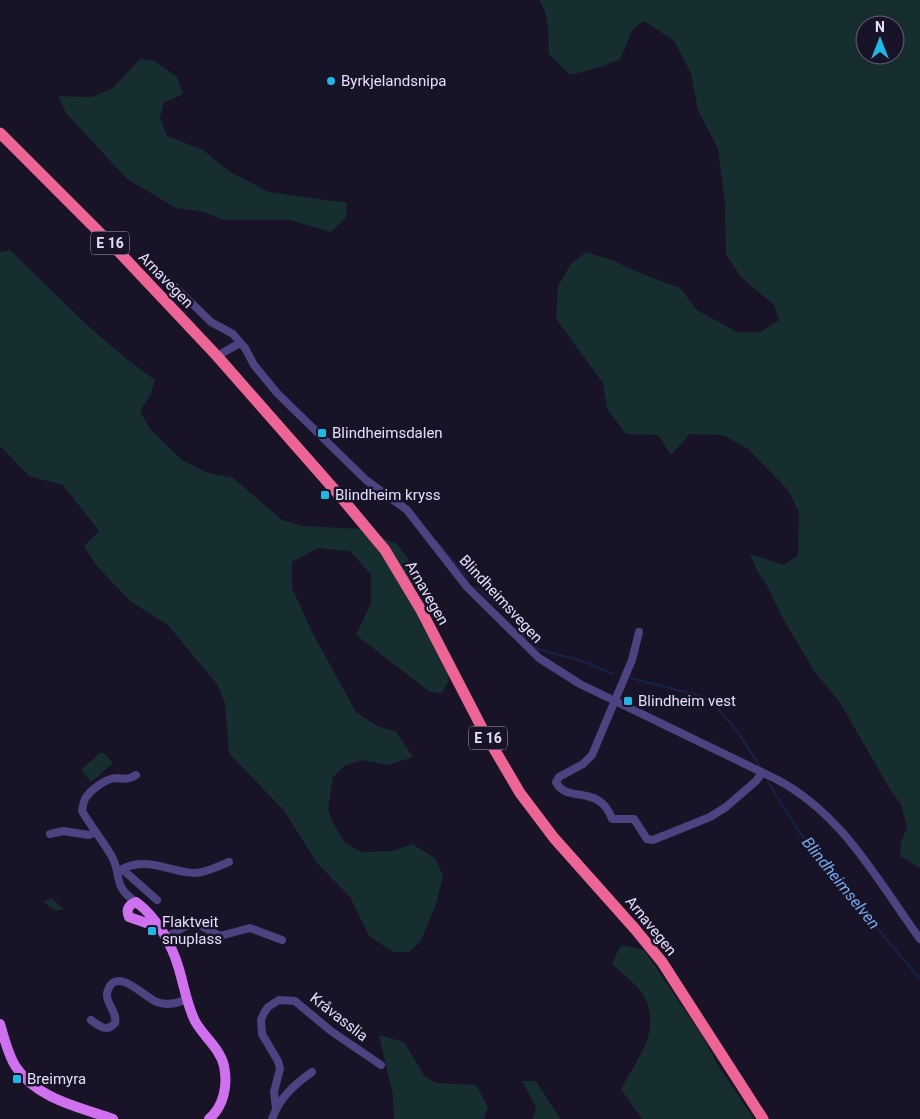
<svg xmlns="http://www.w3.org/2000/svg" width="920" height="1119" font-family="Roboto,sans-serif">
<rect width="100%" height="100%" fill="#191327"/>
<g fill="#172e30" fill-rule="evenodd">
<path d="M539 0H920V868L900 856 901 843 907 827 901 804 891 791 839 701 814 671 782 617 768 587 757 571 750 554 784 565 798 555 799 512 788 490 748 449 723 435 690 434 671 455 658 435 626 434 607 409 603 383 556 319 558 286 571 264 586 252 614 261 642 274 680 288 697 310 737 332H761L779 320 774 305 741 277 726 254 725 202 718 149 698 110 691 73 674 41 644 21 633 29 620 59 600 67 570 75 549 54C548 36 550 15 539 0ZM865 25H895V55H865Z"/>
<path d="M140 59 155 61 177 77 183 94 163 103 160 119 167 136 203 150 230 172 269 192 347 203 346 217 331 232 290 220H223L204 212 176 208 127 179 66 113 58 96 92 97 113 88Z"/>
<path d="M10 250 88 326 124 357 155 380 151 394 140 411 150 429 182 460 208 473 233 478 282 520 303 526 362 529 397 544 408 559 414 591 445 663 449 680 442 693 430 692 356 635 371 603V575L350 551 318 548 292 562V588L312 632 356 712 377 726 396 732 413 757 388 765 362 760 344 766 333 777 328 809 332 821 345 843 362 852 393 851 412 844 435 858 443 876 437 901 421 941 409 952H393L369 936 350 897 317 863 285 812 229 753 225 703 217 684 168 625 130 601 96 565 84 546 99 531 63 485 29 476 0 446V252Z"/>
<path d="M100 753H104L113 763 91 782 81 770Z"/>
<path d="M51 898 64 909 56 911 43 902Z"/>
<path d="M621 945 644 950 703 1037 719 1067 754 1119H642L621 1089C638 1058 664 1028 642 993 635 983 620 972 612 963Z"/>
<path d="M379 1035 404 1042 425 1077 437 1083 476 1085 488 1107 484 1119H394L393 1095Z"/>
<path d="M522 1081H536L560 1119H533L536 1107Z"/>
</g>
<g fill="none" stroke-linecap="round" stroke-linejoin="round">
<g stroke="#152349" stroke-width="2">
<path d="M436 541 468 578"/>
<path d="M476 587 516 622 520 633 525 637"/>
<path d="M532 643 538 649 585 662 613 674"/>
<path d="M630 678 709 698 737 731 760 767"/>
<path d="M768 782 798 830 833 875 920 979"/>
</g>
<g stroke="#4d4380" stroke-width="8">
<path d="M152 267 175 287 211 322 233 334 245 348 254 365 277 393 366 480 407 510 467 587 539 658 580 684 776 779C843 814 877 880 920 939"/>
<path d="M217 356 240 343"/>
<path d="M639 632 632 660 592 755 583 764 559 777 556 782C566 804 600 783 612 819H634L647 839 653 840 710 817 726 807 756 781 762 773"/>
<path d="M50 834 63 831 89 835 95 832"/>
<path d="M157 900 122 869C148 856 169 872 195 873 205 873 219 866 229 862"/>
<path d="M136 902C111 885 123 875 111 855 102 840 91 826 82 811 83 807 83 803 85 799 90 790 106 778 117 778 125 779 128 780 136 775"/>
<path d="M165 938 184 927 196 923 220 936 250 928 282 940"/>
<path d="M91 1020C99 1026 107 1033 115 1023 118 1011 103 1002 108 990 117 966 144 997 157 1002 167 1006 178 1003 187 999"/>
<path d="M276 1108 274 1092 280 1069 278 1061 262 1034 261 1020 264 1013 268 1007 279 1000 295 1001 331 1031 381 1065"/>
<path d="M272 1119C280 1097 294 1085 312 1072"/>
</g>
<g stroke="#cf70ef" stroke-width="10">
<path d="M158 927 129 917C126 910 128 905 136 902 157 917 172 945 179 969 184 986 187 1005 195 1021 203 1036 220 1048 224 1066 228 1085 224 1106 209 1119"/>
<path d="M0 1024C4 1037 8 1055 16 1067 37 1099 79 1107 113 1119"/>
</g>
<path stroke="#ed6595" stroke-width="11" d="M0 133 119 252 217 356 340 496 385 550 421 610 483 730 520 793 554 838 635 929 662 962 763 1119"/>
</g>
<g fill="#1fb8e5" stroke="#191327" stroke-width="2">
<circle cx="331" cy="81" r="5"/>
<rect x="317" y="428" width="10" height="10" rx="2.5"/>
<rect x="320" y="490" width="10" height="10" rx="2.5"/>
<rect x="623" y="696" width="10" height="10" rx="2.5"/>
<rect x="147" y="926" width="10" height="10" rx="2.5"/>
<rect x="12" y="1074" width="10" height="10" rx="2.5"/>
</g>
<g text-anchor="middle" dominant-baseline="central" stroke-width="5" stroke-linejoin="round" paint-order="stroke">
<g fill="#191327" stroke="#a7a0bb" stroke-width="1">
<rect x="91" y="231.5" width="38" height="23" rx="4"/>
<rect x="469" y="726.5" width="38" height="23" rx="4"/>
</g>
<g font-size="14" font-weight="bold" fill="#e4ddfb">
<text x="110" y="243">E 16</text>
<text x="488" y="738">E 16</text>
</g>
<g font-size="15" fill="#e4ddfb" stroke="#191327" text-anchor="start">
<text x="341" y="81">Byrkjelandsnipa</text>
<text x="332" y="433">Blindheimsdalen</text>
<text x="335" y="495">Blindheim kryss</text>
<text x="638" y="701">Blindheim vest</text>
<text x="162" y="922">Flaktveit<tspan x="162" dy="17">snuplass</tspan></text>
<text x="27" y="1079">Breimyra</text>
</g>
<g font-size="15" fill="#e4ddfb" stroke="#191327">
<text transform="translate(166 280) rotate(46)">Arnavegen</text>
<text transform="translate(427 593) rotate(60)">Arnavegen</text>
<text transform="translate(501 599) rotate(47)">Blindheimsvegen</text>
<text transform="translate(651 926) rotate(51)">Arnavegen</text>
<text transform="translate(339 1017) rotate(38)">Kråvasslia</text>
</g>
<g font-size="16" font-style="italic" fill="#76a8ef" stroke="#191327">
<text transform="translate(841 883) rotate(51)">Blindheimselven</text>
</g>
</g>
<g transform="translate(880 40)"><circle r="24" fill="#191327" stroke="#6a647c"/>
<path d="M0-4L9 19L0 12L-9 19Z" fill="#1fb8e5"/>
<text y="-8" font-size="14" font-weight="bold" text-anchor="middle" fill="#e4ddfb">N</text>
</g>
</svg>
